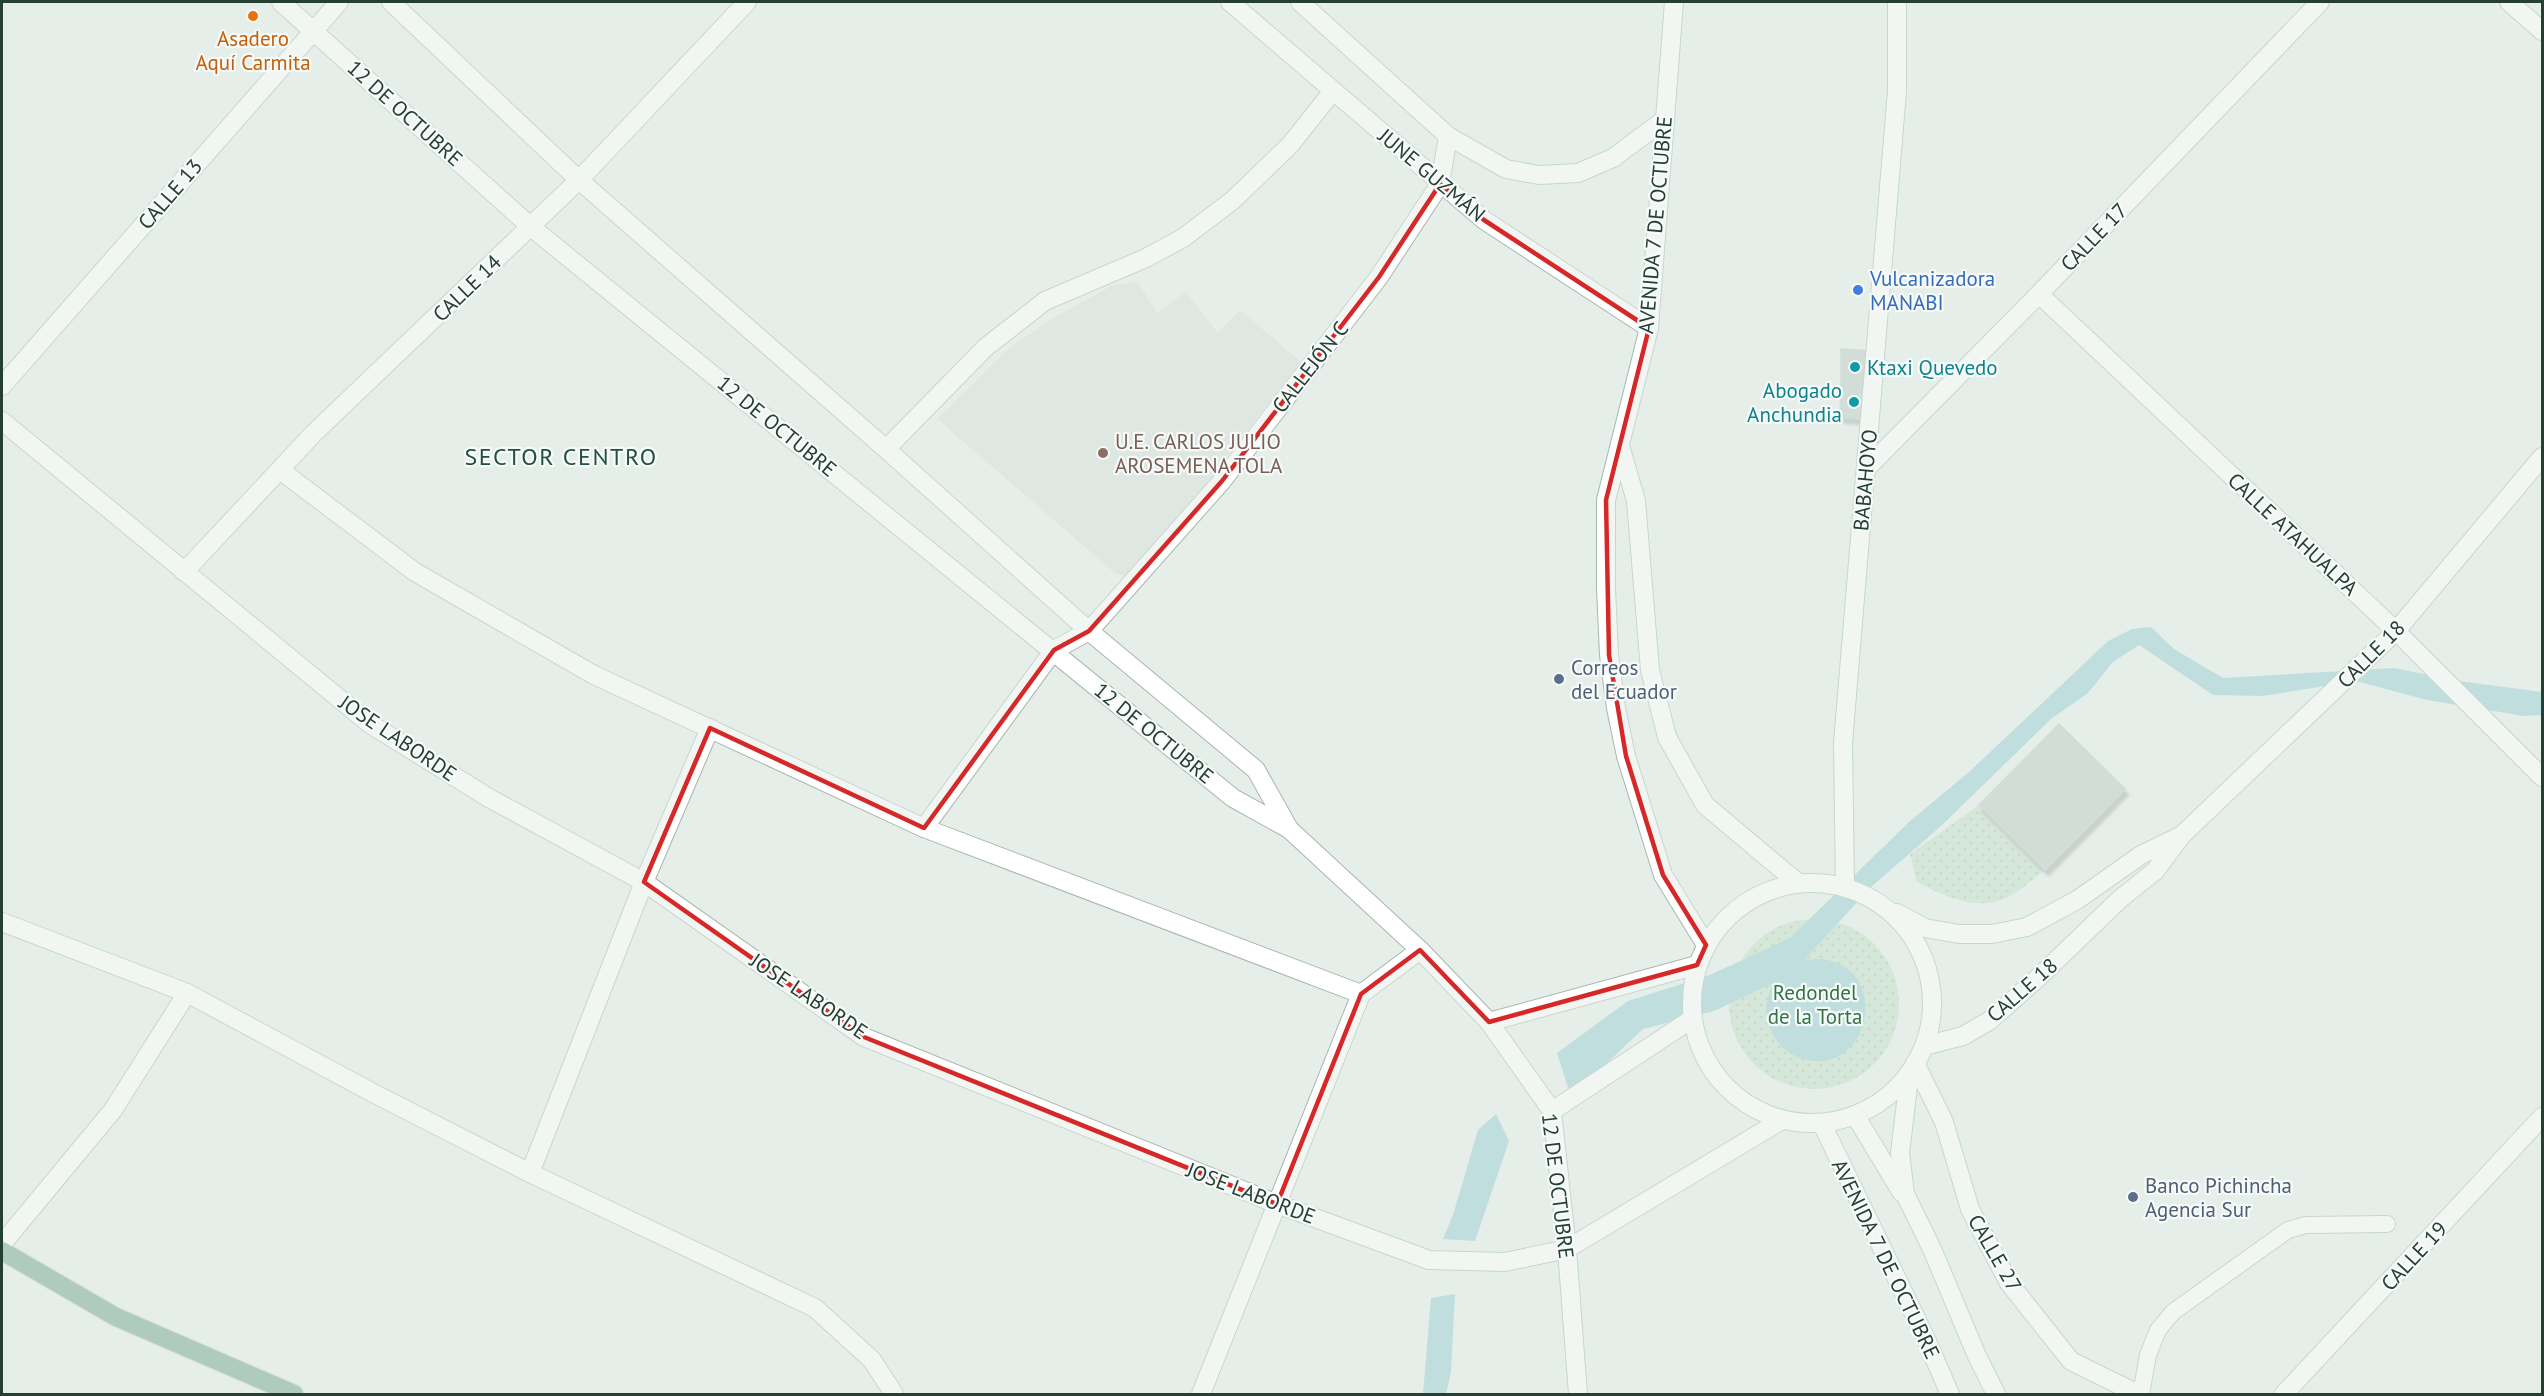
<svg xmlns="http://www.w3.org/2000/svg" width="2544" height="1396" font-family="'PT Sans',sans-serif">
<defs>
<pattern id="grass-dots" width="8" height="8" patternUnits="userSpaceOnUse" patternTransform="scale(1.5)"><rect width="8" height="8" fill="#c1ddc5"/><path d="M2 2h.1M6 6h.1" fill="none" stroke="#a6bfaa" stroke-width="1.8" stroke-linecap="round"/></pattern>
<filter id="shadow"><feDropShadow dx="3.5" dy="6" stdDeviation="1.5" flood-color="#0004"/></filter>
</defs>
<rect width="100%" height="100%" fill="#e6eee9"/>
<path fill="#d4ddd8" d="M1137 281 1157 313 1186 292 1218 333 1240 310 1301 362 1203 487 1124 576 1115 573 937 419 1008 349 1052 319 1111 286Z"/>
<g fill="url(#grass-dots)">
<path d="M1979 805 2045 870C2031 880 2015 897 1998 901 1970 909 1941 894 1917 882L1910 854Z"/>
<circle cx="1814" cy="1004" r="85"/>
</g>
<g fill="#92cbce">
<path d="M2151 627 2174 649 2223 678 2394 668 2459 681 2542 692V715L2524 716 2427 700 2356 681 2263 696 2213 695 2139 645 2113 662 2088 693 2051 719 1940 827 1871 887 1804 960C1812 960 1822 958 1831 961 1892 979 1865 1077 1804 1059 1794 1056 1784 1051 1778 1042 1763 1022 1764 1004 1773 983L1714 1011 1643 1029 1571 1097 1557 1053 1628 1001 1710 975 1790 938 1910 821 1969 772 2108 641 2132 629Z"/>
<path d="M1496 1114 1509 1141 1475 1241 1443 1239 1453 1215 1478 1130Z"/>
<path d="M1455 1294 1451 1372 1446 1394H1423L1431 1298Z"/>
</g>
<g fill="#bbc8c2" stroke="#b8c7bf" stroke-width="1.5" filter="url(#shadow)">
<path d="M1841 349 1871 351 1869 384 1841 388Z"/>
<path d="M1869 384 1866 419 1840 417 1841 388Z"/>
<path d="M2059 724 2125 789 2045 870 1979 805Z"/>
</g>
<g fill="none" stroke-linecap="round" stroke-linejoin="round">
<defs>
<path id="lane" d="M2141 1394 2148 1355 2158 1330 2173 1312 2288 1230 2306 1225 2387 1224"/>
<g id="street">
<path d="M281 2 531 227 1233 798 1289 829 1256 770 1089 631 886 449 579 180 391 2"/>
<path d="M2509 2 2542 31"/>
<path d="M2039 294 2396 631 2542 777"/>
<path d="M2 386 339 2"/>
<path d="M2 421 370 724 489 798 644 882 864 1037 1277 1204 1429 1260 1505 1262 1567 1249 1782 1120"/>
<path d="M886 449 986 347 1045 301 1146 258 1183 238 1233 200 1290 145 1333 91"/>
<path d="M1866 469 2039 294 2320 2"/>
<path d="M280 470 415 572 594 675 924 828 1361 994"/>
<path d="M184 572 314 433 579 180 747 2"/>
<path d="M924 828 1054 650 1089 631 1222 481 1379 277 1440 184 1448 136"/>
<path d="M1289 829 1420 950 1489 1022 1552 1111 1567 1249 1578 1394"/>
<path d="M2 922 187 993"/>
<path d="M1489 1022 1697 965"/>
<path d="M1915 1063 1944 1122 1970 1209 2009 1283 2071 1361 2138 1394"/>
<path d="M1552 1111 1692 1019"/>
<path d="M1822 1124 1926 1339 1950 1394"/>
<path d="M530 1173 644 882 710 728"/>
<path d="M2 1244 113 1110 187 993 375 1094 530 1173 815 1308 872 1360 894 1394"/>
<path d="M1201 1394 1361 994 1420 950"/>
<path d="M2284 1394 2542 1117"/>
</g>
<g id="secondary">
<path d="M1230 2 1484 220 1649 328"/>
<path d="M1300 2 1448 136 1506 169 1539 175 1578 173 1613 158 1664 120"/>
<path d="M1674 2 1649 328 1606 500V588L1609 655 1616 708 1626 756 1663 875 1706 945"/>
<path d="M1621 449 1636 501 1650 670 1667 737 1705 805 1798 883"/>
<circle cx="1812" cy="1003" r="120"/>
<path d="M1845 887 1843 743 1897 91V2"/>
<path d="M1897 913 1925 928 1959 934H1992L2027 927 2077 900 2141 855 2178 837"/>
<path d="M1924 1046 1963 1036 1989 1021 2040 976 2120 899 2155 871 2182 835 2396 631 2542 457"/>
<path d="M1909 1078 1900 1153 1905 1194 1932 1249 1977 1356 1996 1394"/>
<path d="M1855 1115 1902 1193"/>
</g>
<path id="primary" d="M2 1251 116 1317 294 1394"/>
</defs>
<use href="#lane" stroke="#a9b6af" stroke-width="18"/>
<use href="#street" stroke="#a9b6af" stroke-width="20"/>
<use href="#secondary" stroke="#a5b9b0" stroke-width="20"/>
<use href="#primary" stroke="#c2c9c6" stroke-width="20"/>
<use href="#lane" stroke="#fff" stroke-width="16"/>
<use href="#street" stroke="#fff" stroke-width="18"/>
<use href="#secondary" stroke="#fff" stroke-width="18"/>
<use href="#primary" stroke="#6ea08d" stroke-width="18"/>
</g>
<path d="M0 0H2544V1396H0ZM1440 184 1484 220 1649 328 1606 500 1609 655 1626 756 1663 875 1706 945 1697 965 1489 1022 1420 950 1361 994 1277 1204 864 1037 644 882 710 728 924 828 1054 650 1089 631 1222 481 1379 277Z" fill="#e6eee9" fill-opacity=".55" fill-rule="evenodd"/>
<path fill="none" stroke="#d62828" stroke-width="4.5" stroke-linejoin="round" d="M1440 184 1484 220 1649 328 1606 500 1609 655 1626 756 1663 875 1706 945 1697 965 1489 1022 1420 950 1361 994 1277 1204 864 1037 644 882 710 728 924 828 1054 650 1089 631 1222 481 1379 277Z"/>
<circle fill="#e8710a" stroke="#f6faf8" stroke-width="2" cx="253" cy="16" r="6"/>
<circle fill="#3f7fe0" stroke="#f6faf8" stroke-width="2" cx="1858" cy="290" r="6"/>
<g fill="#0f9aa8" stroke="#f6faf8" stroke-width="2">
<circle cx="1855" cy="367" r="6"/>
<circle cx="1854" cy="402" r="6"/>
</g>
<circle fill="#8d6e63" stroke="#f6faf8" stroke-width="2" cx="1103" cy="453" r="6"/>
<g fill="#5c6f8a" stroke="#f6faf8" stroke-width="2">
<circle cx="1559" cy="679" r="6"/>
<circle cx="2133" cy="1197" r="6"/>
</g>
<g text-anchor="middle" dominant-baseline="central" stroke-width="4.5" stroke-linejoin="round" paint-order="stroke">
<g font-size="21" fill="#c56008" stroke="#f6faf8">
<text x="253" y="38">Asadero<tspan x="253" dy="24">Aquí Carmita</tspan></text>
</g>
<g font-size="21" fill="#263f35" stroke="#f6faf8">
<text transform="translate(405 113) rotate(42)">12 DE OCTUBRE</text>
<text transform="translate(1432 175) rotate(40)">JUNE GUZMÁN</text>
<text transform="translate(170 194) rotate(-49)">CALLE 13</text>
<text transform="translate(1655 225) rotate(-85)">AVENIDA 7 DE OCTUBRE</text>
<text transform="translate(2094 237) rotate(-46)">CALLE 17</text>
<text transform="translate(467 288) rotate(-44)">CALLE 14</text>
<text transform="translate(1310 367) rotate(-52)">CALLEJÓN C</text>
<text transform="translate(777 426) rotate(39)">12 DE OCTUBRE</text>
<text transform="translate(1865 480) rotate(-85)">BABAHOYO</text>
<text transform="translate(2293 534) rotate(43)">CALLE ATAHUALPA</text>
<text transform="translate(2371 654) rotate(-45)">CALLE 18</text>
<text transform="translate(1154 733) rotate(39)">12 DE OCTUBRE</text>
<text transform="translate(398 738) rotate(34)">JOSE LABORDE</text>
<text transform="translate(2022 990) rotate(-41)">CALLE 18</text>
<text transform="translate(809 996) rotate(34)">JOSE LABORDE</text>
<text transform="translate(1558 1186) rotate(83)">12 DE OCTUBRE</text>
<text transform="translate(1251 1193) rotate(21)">JOSE LABORDE</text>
<text transform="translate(1995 1253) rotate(60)">CALLE 27</text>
<text transform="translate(2414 1256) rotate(-47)">CALLE 19</text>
<text transform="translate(1886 1259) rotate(64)">AVENIDA 7 DE OCTUBRE</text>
</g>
<g font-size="21" fill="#366cbe" stroke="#f6faf8" text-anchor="start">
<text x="1870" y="278">Vulcanizadora<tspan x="1870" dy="24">MANABI</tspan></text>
</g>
<g font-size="21" fill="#0d838f" stroke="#f6faf8" text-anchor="start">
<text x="1867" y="367">Ktaxi Quevedo</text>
<text x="1842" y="390" text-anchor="end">Abogado<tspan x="1842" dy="24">Anchundia</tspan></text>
</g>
<g font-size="21" fill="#785e54" stroke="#f6faf8" text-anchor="start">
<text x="1115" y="441">U.E. CARLOS JULIO<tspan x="1115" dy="24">AROSEMENA TOLA</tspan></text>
</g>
<g font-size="21" fill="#4e5e75" stroke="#f6faf8" text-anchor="start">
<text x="1571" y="667">Correos<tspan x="1571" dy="24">del Ecuador</tspan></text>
<text x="2145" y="1185">Banco Pichincha<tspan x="2145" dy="24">Agencia Sur</tspan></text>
</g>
<g font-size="21" fill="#337344" stroke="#f6faf8">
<text x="1815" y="992">Redondel<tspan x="1815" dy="24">de la Torta</tspan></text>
</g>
<g font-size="24" letter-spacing="1.5" fill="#235040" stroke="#f6faf8">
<text x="561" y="456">SECTOR CENTRO</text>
</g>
</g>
<rect width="2544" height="1396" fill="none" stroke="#263f35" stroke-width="6"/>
</svg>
